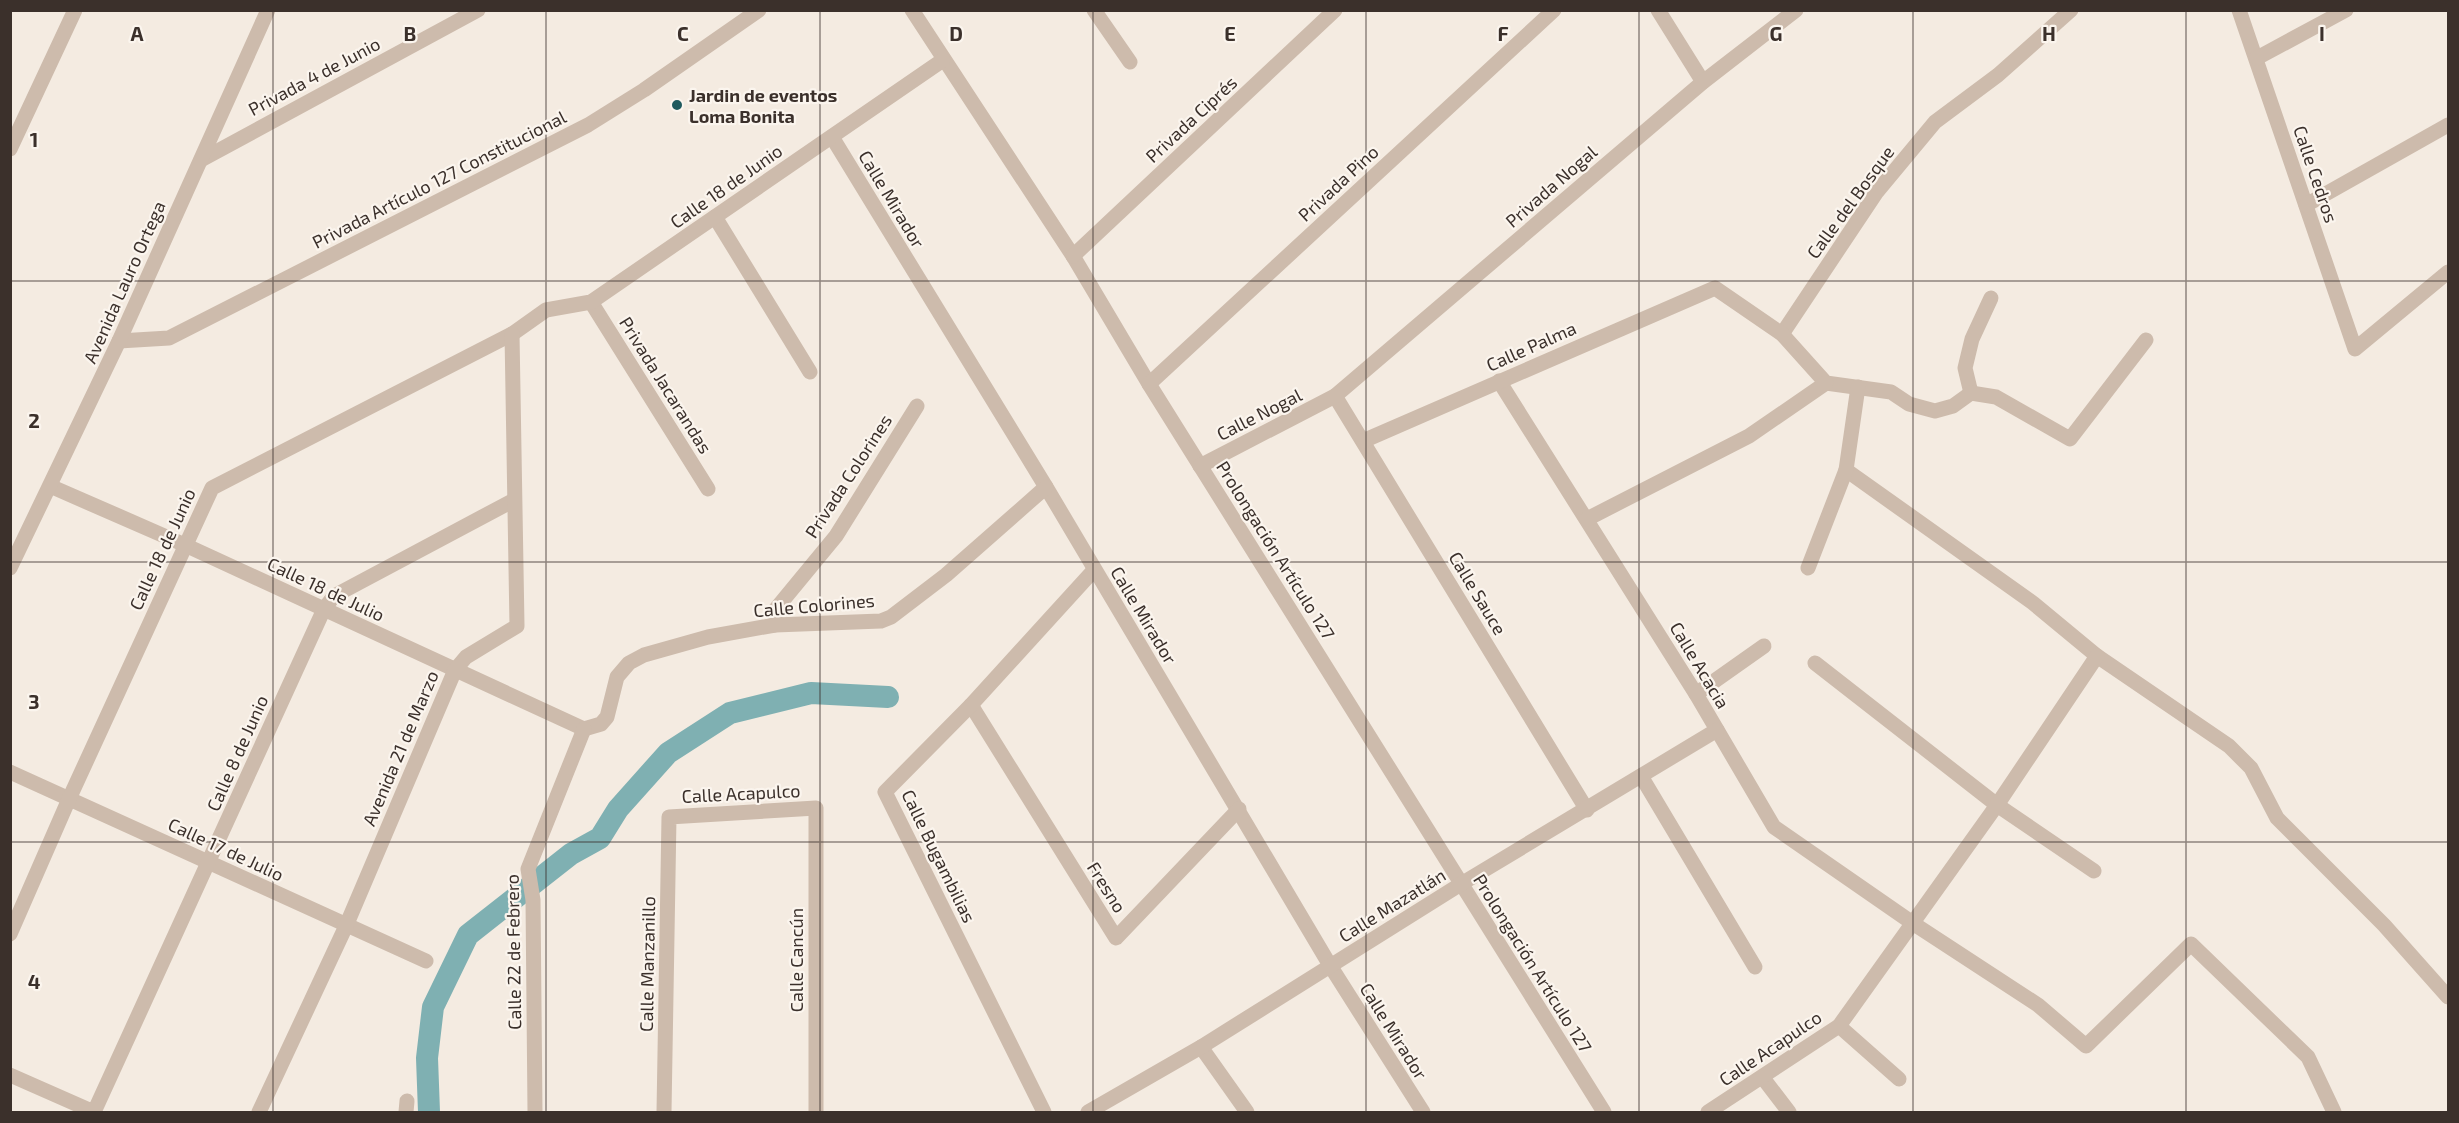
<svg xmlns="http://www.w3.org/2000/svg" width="2459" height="1123" font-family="'Exo 2',sans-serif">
<rect width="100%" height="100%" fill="#f4ebe1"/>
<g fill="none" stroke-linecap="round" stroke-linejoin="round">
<path stroke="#7fb0b2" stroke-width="22" d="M429 1112 427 1058 433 1007 468 935 571 854 600 838 618 809 668 753 730 713 811 693 888 697"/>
<g stroke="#cdbbac" stroke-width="15">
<path d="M912 10 1073 256 1149 384 1604 1112"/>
<path d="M1094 10 1130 62"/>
<path d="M1658 10 1703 82"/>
<path d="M2239 10 2355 349 2448 272"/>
<path d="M2257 58 2346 10"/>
<path d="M832 137 1046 487 1331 967 1423 1112"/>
<path d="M10 149 75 10"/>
<path d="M201 160 478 10"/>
<path d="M2306 205 2448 125"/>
<path d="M715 217 810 372"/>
<path d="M1073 256 1335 10"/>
<path d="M591 302 708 489"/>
<path d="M1782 334 1876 193 1935 122 1998 75 2071 10"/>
<path d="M119 341 169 338 588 125 644 90 759 10"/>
<path d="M1499 381 1696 694 1774 827 1914 924 2038 1005 2086 1046 2191 944 2308 1057 2334 1112"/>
<path d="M1149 384 1554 10"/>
<path d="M1971 393 1965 368 1972 339 1991 298"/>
<path d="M1335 396 1587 810"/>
<path d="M1363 441 1715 288 1782 334 1826 383 1891 392 1909 404 1935 411 1953 406 1971 393 1996 397 2070 439 2146 340"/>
<path d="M1200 466 1335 396 1703 82 1796 10"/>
<path d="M1846 470 2033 603 2097 656 2229 746 2251 768 2277 818 2384 925 2448 997"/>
<path d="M50 486 185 545 584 729"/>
<path d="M1587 519 1749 436 1826 383"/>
<path d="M10 568 119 341 268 10"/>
<path d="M1808 568 1846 470 1858 387"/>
<path d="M775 625V610L836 536 917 406"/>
<path d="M1815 663 1997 805 2094 871"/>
<path d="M1696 694 1764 646"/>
<path d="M971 705 1116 938 1239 809"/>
<path d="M584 729 601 724 607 717 617 677 629 663 644 655 708 637 775 625 881 621 891 617 946 575 1046 487"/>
<path d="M10 772 426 961"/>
<path d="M1641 776 1755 967"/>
<path d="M10 934 69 799 212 488 512 334 546 310 591 302 943 60"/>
<path d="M1839 1026 1899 1079"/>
<path d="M1201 1047 1247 1112"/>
<path d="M10 1075 94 1112 324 609 334 596 514 500"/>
<path d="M1763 1078 1789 1112"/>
<path d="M259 1112 346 926 455 670 466 657 517 626 512 334"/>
<path d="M406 1112 407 1101"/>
<path d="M535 1112 533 900 528 869 584 729"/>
<path d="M664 1112 669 817 816 808V1112"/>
<path d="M1044 1112 885 792 971 705 1094 570"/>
<path d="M1088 1112 1201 1047 1461 884 1717 730"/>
<path d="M1708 1112 1839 1026 1997 805 2097 656"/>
</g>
</g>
<path fill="none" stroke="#3b302b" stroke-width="1.5" stroke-opacity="0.55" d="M273 10V1112M546 10V1112M820 10V1112M1093 10V1112M1366 10V1112M1639 10V1112M1913 10V1112M2186 10V1112M10 281H2448M10 562H2448M10 842H2448"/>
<circle fill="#1f5a5e" stroke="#fbf5ee" stroke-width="2" cx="677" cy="105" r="6"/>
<g text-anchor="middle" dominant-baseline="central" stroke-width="4.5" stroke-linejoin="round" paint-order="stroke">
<g font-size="18" fill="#3b302b" stroke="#fbf5ee">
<text transform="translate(314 76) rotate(-28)">Privada 4 de Junio</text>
<text transform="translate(1191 119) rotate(-43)">Privada Ciprés</text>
<text transform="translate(2316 174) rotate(71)">Calle Cedros</text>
<text transform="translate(439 179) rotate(-27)">Privada Artículo 127 Constitucional</text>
<text transform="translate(1338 183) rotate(-43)">Privada Pino</text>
<text transform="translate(726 186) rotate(-35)">Calle 18 de Junio</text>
<text transform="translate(1551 186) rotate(-41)">Privada Nogal</text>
<text transform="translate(892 199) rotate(59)">Calle Mirador</text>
<text transform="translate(1850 202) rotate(-54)">Calle del Bosque</text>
<text transform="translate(124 282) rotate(-66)">Avenida Lauro Ortega</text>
<text transform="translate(1531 346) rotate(-24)">Calle Palma</text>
<text transform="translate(666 385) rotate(58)">Privada Jacarandas</text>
<text transform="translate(1259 414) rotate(-27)">Calle Nogal</text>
<text transform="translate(848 476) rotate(-57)">Privada Colorines</text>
<text transform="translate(162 549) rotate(-65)">Calle 18 de Junio</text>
<text transform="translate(1276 550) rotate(58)">Prolongación Artículo 127</text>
<text transform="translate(326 589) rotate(25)">Calle 18 de Julio</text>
<text transform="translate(1478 593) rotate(59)">Calle Sauce</text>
<text transform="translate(814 605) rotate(-5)">Calle Colorines</text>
<text transform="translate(1144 615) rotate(59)">Calle Mirador</text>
<text transform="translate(1700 665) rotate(59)">Calle Acacia</text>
<text transform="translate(400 748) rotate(-67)">Avenida 21 de Marzo</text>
<text transform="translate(237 753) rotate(-66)">Calle 8 de Junio</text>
<text transform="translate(741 793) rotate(-3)">Calle Acapulco</text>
<text transform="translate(226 849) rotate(25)">Calle 17 de Julio</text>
<text transform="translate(939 856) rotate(64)">Calle Bugambilias</text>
<text transform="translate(1107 887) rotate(58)">Fresno</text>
<text transform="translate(1392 905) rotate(-32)">Calle Mazatlán</text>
<text transform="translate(513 952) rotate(-91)">Calle 22 de Febrero</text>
<text transform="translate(796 960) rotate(-90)">Calle Cancún</text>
<text transform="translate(1533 963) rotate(58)">Prolongación Artículo 127</text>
<text transform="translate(647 964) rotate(-89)">Calle Manzanillo</text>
<text transform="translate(1394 1031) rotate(58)">Calle Mirador</text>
<text transform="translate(1770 1048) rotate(-34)">Calle Acapulco</text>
</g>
<g font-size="18" font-weight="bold" fill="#3b302b" stroke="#fbf5ee" text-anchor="start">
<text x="689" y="95">Jardin de eventos<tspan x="689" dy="21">Loma Bonita</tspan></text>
</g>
</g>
<g font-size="20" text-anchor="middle" font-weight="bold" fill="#3b302b" stroke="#fbf5ee" stroke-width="4.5" stroke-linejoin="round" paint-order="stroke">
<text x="137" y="41">A</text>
<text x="410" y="41">B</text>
<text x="683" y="41">C</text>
<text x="956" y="41">D</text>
<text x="1230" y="41">E</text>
<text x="1503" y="41">F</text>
<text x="1776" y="41">G</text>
<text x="2049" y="41">H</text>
<text x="2322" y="41">I</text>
<text x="34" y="147">1</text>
<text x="34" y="428">2</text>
<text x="34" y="709">3</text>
<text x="34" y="989">4</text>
</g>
<rect width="2459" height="1123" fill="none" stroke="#3b302b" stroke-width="24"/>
</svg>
